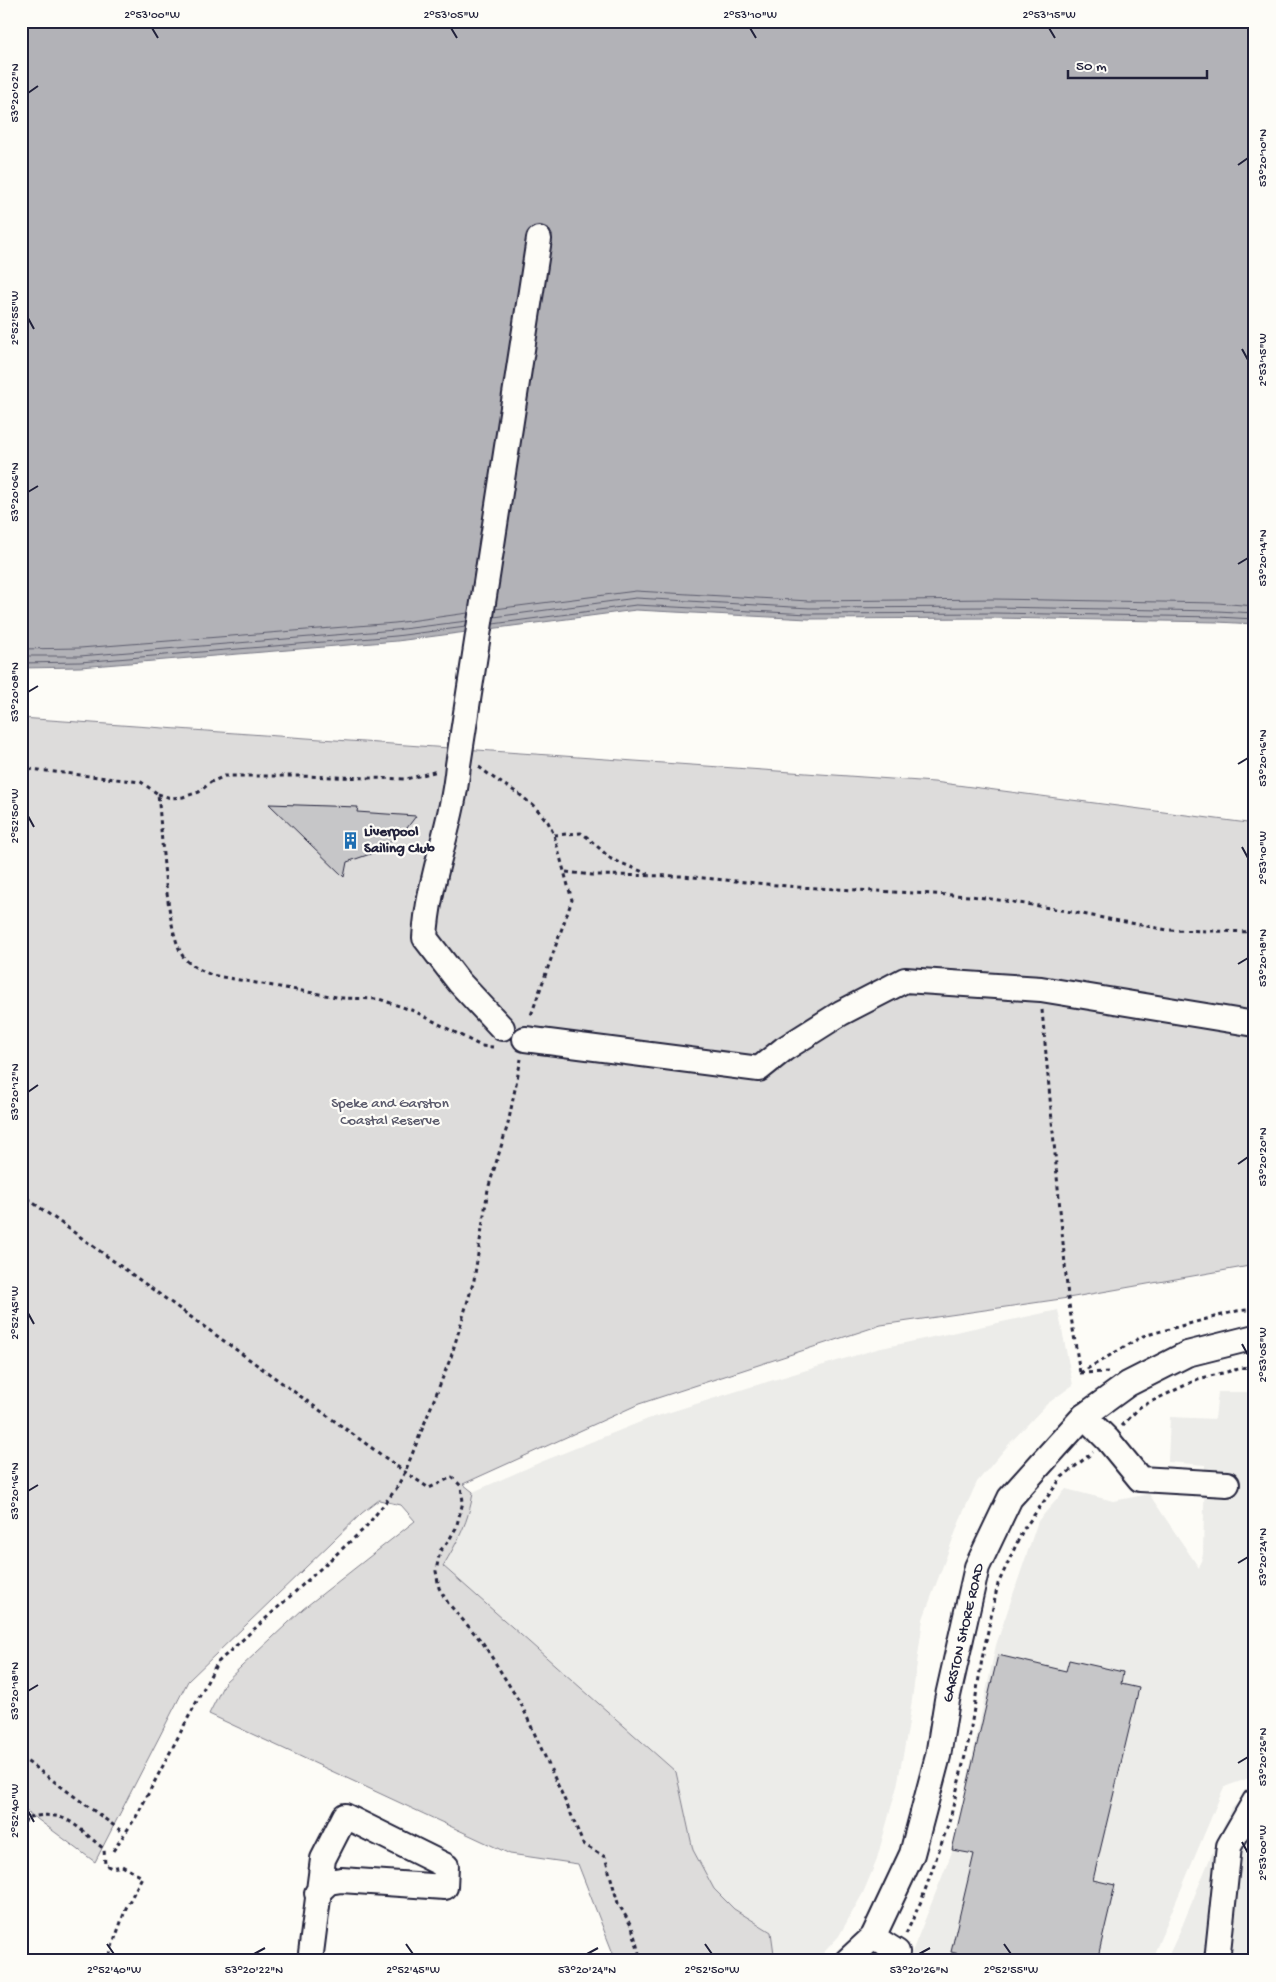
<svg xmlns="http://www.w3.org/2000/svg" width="1276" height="1982" font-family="'Gochi Hand',sans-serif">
<rect width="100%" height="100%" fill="#fdfcf7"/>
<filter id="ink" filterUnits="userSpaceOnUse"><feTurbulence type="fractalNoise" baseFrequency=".02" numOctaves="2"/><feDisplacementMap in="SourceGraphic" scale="10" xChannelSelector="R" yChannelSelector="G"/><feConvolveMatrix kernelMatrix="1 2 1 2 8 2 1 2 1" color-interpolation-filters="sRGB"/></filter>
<g filter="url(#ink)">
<g fill="#ecece9">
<path d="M1058 1310 1073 1385 1047 1404 1010 1443 977 1482 962 1515 923 1619 908 1729 897 1786 876 1862 863 1893 839 1936 816 1961H775L771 1932 734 1909 714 1889 693 1850 676 1772 443 1566 461 1533 471 1507 473 1492 541 1462 648 1419 747 1388 877 1349Z"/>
<path d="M1253 1381 1255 1776 1224 1787 1151 1961H904L912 1952 952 1852 996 1645 1038 1521 1066 1489 1113 1501 1149 1494 1199 1568 1203 1554 1205 1465 1168 1462 1170 1417 1215 1419 1218 1392H1253Z"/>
<path d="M1255 1788V1961H1166L1180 1931 1230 1810 1250 1791Z"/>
</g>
<path fill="#dddcdb" stroke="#807f8b" d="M21 718 934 782 1255 824V1265L1068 1298 881 1325 639 1404 463 1484 473 1492C470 1519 457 1543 443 1566L676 1772 693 1850 714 1889 734 1909 771 1932 775 1961H616L578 1864 510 1854 209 1714 225 1682 303 1609 415 1521 401 1505 379 1500 362 1513 188 1681 95 1862 21 1807Z"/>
<path fill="#b2b2b7" stroke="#787885" d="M21 21H1255V624L1217 622 994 618 808 619 636 610 397 641 80 667 21 668Z"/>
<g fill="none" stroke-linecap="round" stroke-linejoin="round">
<g stroke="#5c5c6d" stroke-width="1">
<path d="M495 609 636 591 809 601 994 599 1217 603 1255 606"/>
<path d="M494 617 636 598 809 608 994 607 1217 611 1255 613"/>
<path d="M493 624 636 605 808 614 994 613 1217 617 1255 619"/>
<path d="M21 649 80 648 395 623 468 613"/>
<path d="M21 656H80L395 630 467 621"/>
<path d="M21 663 80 662 396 636 466 627"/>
</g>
</g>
<g fill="#c6c6c8" stroke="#22223b">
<path d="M269 804 358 807 357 812 416 816 407 828 386 845 373 853 347 862 344 877Z"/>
<path d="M998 1655 1066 1671 1069 1660 1123 1672 1121 1684 1139 1688 1093 1880 1115 1885 1097 1961H989L951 1952 974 1854 952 1850Z"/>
</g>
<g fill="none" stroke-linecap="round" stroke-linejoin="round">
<defs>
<g id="minor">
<path d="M502 1028 459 982 425 938C428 879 453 824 458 765L539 239"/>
<path d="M525 1039 759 1069 784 1049 841 1013 905 980 1041 989 1255 1024"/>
<path d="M1084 1416 1108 1440 1140 1479 1227 1484"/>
<path d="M873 1937 897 1952"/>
<path d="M310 1961 323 1859 345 1816 446 1866 445 1887 341 1880 329 1882 317 1893"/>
<path d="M847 1961 873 1937 912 1854 938 1756 947 1700 977 1567 1010 1498 1084 1416 1128 1384 1187 1354 1255 1337"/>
<path d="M1217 1961 1229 1846 1255 1801"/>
</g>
</defs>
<use href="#minor" stroke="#22223b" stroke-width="28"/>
<g stroke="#22223b" stroke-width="3" stroke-dasharray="4 4" stroke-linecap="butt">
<path d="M479 767 495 779 519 794 535 807 548 822 554 835 572 900 530 1018"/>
<path d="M21 768 141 782 158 794C162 828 165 936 185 959 192 967 202 970 211 975L342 998 379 999 414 1011 481 1046 493 1047"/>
<path d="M158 794 171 798 183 797 199 792 211 782 225 776H299L406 779 438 771"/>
<path d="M554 835 581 833 587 837 611 859 648 874"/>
<path d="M566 872 592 875 683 876 798 887 971 896 1039 906 1168 930 1255 932"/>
<path d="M1042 1010 1068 1298 1080 1373"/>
<path d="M21 1194 405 1472 429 1488 452 1477 461 1486 463 1502 456 1528 449 1540 440 1551 436 1571 439 1588 448 1603 483 1643 522 1706 571 1814 583 1844 605 1857 618 1903 632 1927 641 1961"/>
<path d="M1080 1373 1143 1336 1237 1311 1255 1309"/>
<path d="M1080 1373 1109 1372"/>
<path d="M1122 1426 1140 1407 1198 1379 1255 1365"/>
<path d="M21 1757 124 1833"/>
<path d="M21 1819C67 1808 71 1823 104 1849L105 1865 112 1868 122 1866 142 1877 126 1908 107 1961"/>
<path d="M21 1838 26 1818"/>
<path d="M113 1851 136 1817 217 1663 365 1528 396 1489 405 1472 451 1357 474 1280 488 1189 508 1124 521 1059"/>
<path d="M906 1934 922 1899 950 1819 969 1739 982 1659 998 1584 1023 1530 1062 1477 1093 1452"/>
</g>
<use href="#minor" stroke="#fdfcf7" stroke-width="24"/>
</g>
</g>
<path fill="none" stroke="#22223b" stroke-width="2" d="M152 28 158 38M451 28 457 38M750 28 756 38M1049 28 1055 38M28 93 38 86M1238 165 1248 158M28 318 34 329M1242 349 1248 360M28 492 38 486M1238 564 1248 558M28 692 38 686M1238 764 1248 758M28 816 34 827M1242 847 1248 858M1238 964 1248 958M28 1092 38 1085M1238 1164 1248 1157M28 1313 34 1324M1242 1344 1248 1355M28 1491 38 1485M1238 1563 1248 1557M28 1691 38 1685M1238 1763 1248 1757M28 1811 34 1822M1242 1842 1248 1853M107 1944 114 1954M406 1944 413 1954M705 1944 712 1954M1004 1944 1011 1954M254 1954 265 1948M587 1954 598 1948M919 1954 930 1948"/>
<defs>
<symbol id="building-bare" viewBox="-9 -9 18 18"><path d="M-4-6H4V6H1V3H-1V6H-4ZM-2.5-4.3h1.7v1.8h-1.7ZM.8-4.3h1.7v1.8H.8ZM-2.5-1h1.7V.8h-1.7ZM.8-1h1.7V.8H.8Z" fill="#1f6fb2" stroke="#fdfcf7" stroke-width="2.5" paint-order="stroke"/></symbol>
</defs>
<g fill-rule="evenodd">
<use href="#building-bare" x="338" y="828" width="25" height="25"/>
</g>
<g text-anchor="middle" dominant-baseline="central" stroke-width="4.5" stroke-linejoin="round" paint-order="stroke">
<g font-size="15" font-weight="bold" fill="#22223b" stroke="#fdfcf7" text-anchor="start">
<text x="364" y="832">Liverpool<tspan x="364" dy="17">Sailing Club</tspan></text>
</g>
<g font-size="15" fill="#5a5a6b" stroke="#fdfcf7">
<text x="390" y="1104">Speke and Garston<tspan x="390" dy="17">Coastal Reserve</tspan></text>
</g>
<g font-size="15" fill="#22223b" stroke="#fdfcf7">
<text transform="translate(964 1633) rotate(-77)">GARSTON SHORE ROAD</text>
</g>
</g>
<rect width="1276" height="1982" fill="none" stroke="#fdfcf7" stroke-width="55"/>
<path d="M1068 70v8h139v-8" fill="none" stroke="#22223b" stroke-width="2.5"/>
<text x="1076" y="70" font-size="15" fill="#22223b" stroke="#fdfcf7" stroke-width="4" paint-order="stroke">50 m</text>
<rect x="28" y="28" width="1220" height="1926" fill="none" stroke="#22223b" stroke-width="2"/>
<g font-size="12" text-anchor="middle" fill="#22223b">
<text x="152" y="18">2°53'00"W</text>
<text x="451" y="18">2°53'05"W</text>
<text x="750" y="18">2°53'10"W</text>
<text x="1049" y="18">2°53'15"W</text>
<text transform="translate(14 93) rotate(-90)" y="4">53°20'02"N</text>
<text transform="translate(1262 158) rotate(-90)" y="4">53°20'10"N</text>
<text transform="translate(14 318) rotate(-90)" y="4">2°52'55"W</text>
<text transform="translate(1262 360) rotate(-90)" y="4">2°53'15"W</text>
<text transform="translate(14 492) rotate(-90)" y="4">53°20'06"N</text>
<text transform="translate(1262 558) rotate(-90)" y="4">53°20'14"N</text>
<text transform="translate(14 692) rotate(-90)" y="4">53°20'08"N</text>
<text transform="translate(1262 758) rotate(-90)" y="4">53°20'16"N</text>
<text transform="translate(14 816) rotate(-90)" y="4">2°52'50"W</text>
<text transform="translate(1262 858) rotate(-90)" y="4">2°53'10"W</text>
<text transform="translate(1262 958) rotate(-90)" y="4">53°20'18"N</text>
<text transform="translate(14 1092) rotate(-90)" y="4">53°20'12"N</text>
<text transform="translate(1262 1157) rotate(-90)" y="4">53°20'20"N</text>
<text transform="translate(14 1313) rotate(-90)" y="4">2°52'45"W</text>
<text transform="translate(1262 1355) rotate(-90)" y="4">2°53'05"W</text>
<text transform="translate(14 1491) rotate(-90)" y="4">53°20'16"N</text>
<text transform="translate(1262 1557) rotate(-90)" y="4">53°20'24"N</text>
<text transform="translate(14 1691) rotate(-90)" y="4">53°20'18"N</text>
<text transform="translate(1262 1757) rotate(-90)" y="4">53°20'26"N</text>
<text transform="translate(14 1811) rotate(-90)" y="4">2°52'40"W</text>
<text transform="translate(1262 1853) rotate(-90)" y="4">2°53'00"W</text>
<text x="114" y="1973">2°52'40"W</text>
<text x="254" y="1973">53°20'22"N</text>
<text x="413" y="1973">2°52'45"W</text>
<text x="587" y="1973">53°20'24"N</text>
<text x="712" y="1973">2°52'50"W</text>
<text x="919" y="1973">53°20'26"N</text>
<text x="1011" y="1973">2°52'55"W</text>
</g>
</svg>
